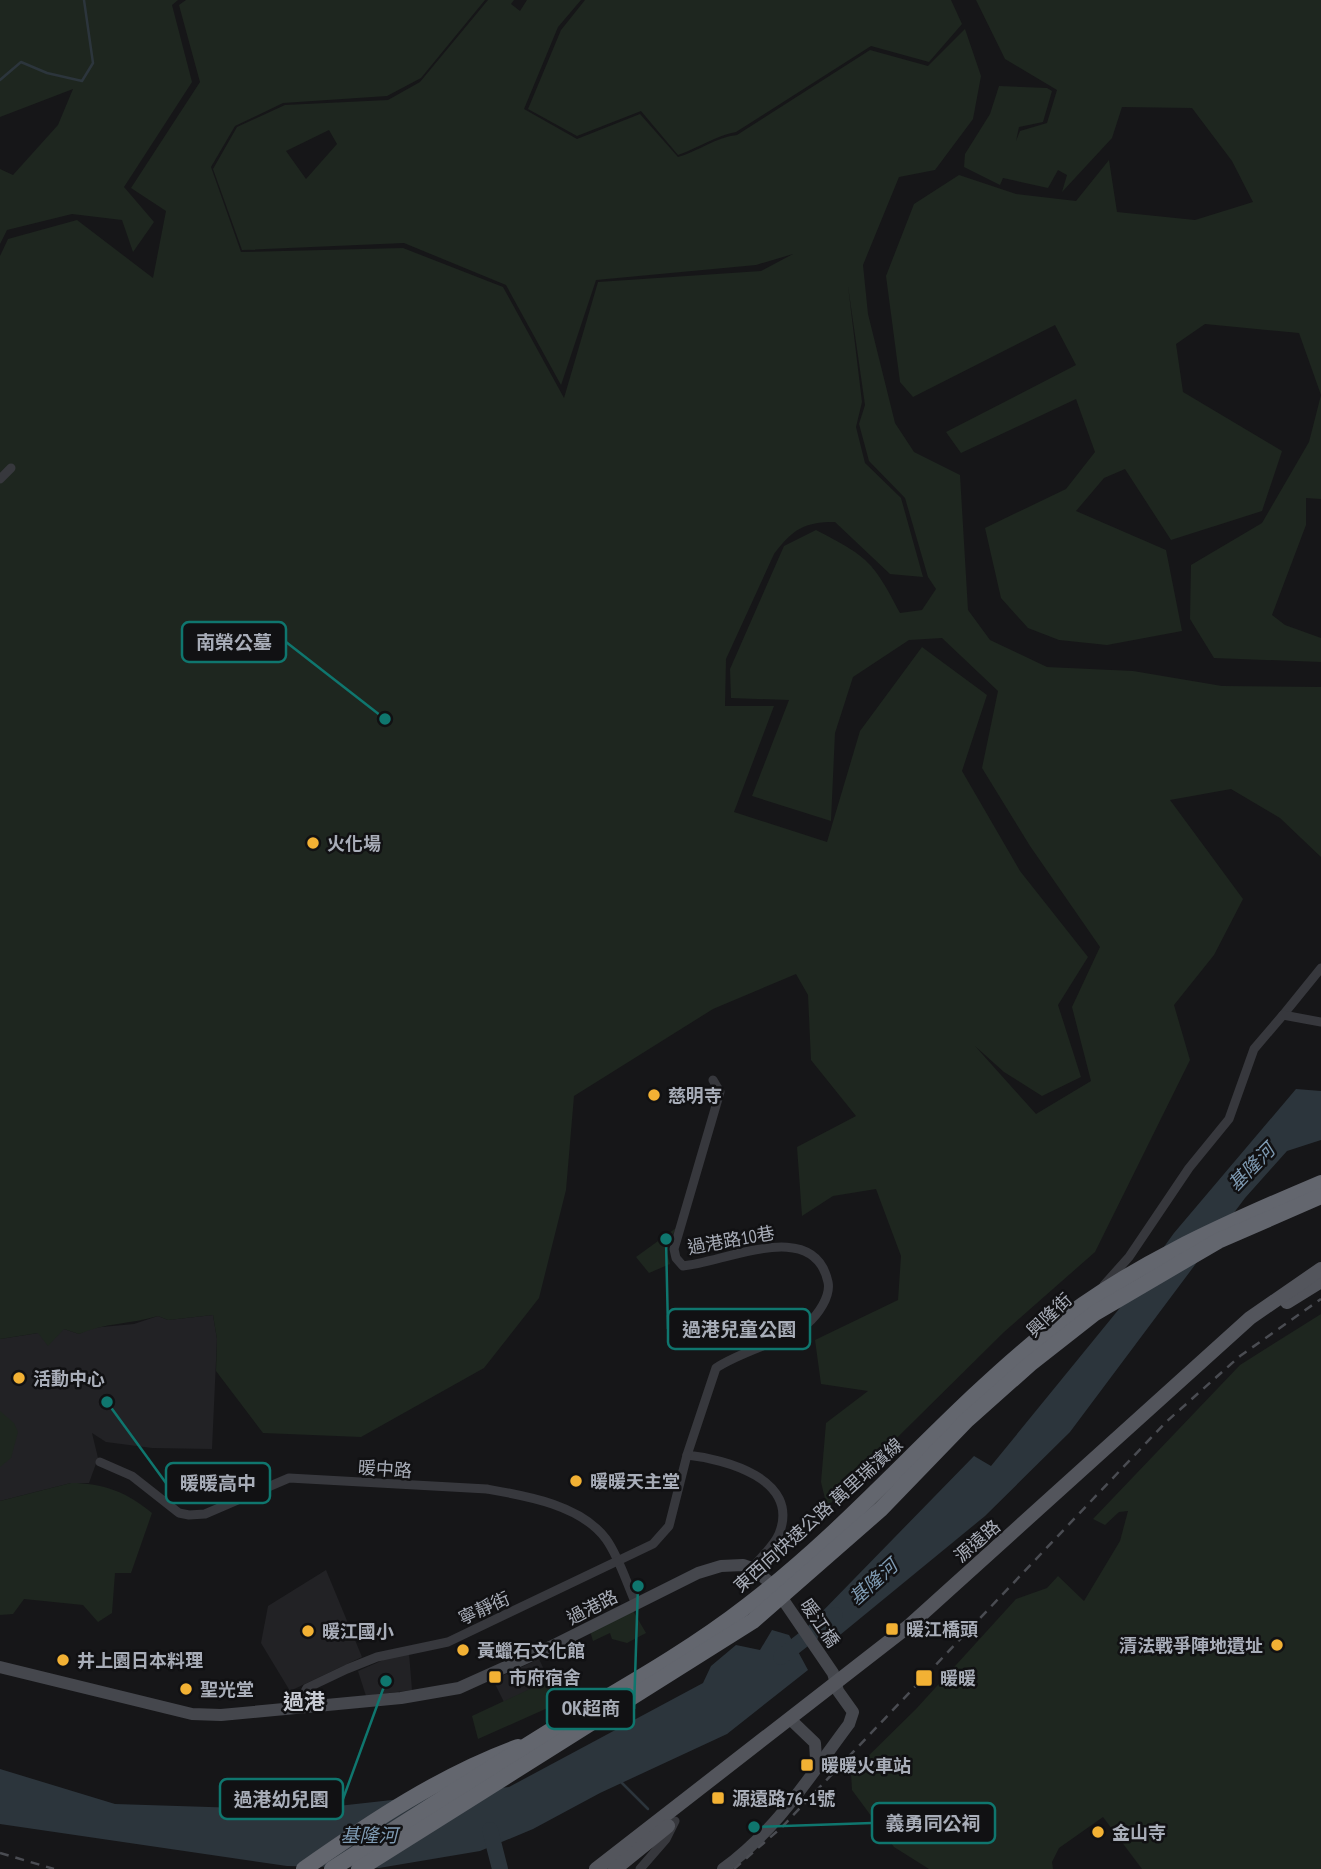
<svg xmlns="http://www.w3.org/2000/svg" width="1321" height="1869" font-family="'PT Sans Narrow','Noto Sans TC',sans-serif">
<rect width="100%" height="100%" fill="#161618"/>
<g fill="#222225">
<path d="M213 1315 217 1339 212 1449 152 1448 106 1442 92 1433 98 1458 89 1483H71L0 1501V1339L64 1329 79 1334 91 1328 134 1324 158 1316 168 1320Z"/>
<path d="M326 1570 362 1657 290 1691 261 1643 268 1606Z"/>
<path d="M409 1653 412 1690 366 1696 358 1671 390 1657Z"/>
<path d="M539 1659 549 1680 504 1702 493 1680Z"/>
</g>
<g fill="#1e261f" fill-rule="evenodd">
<path d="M0 0H178L172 5 192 82 124 187 154 222 133 252 122 220 72 214 7 230 0 244V169L13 175 58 125 73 89 0 117Z"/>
<path d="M186 0H485L421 78 387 96 283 103 235 126 211 167 241 252 403 248 503 287 564 398 598 282 761 271 793 254 756 265 596 280 561 385 506 285 404 243 242 250 213 169 237 127 285 105 388 100 420 82 488 0H514L511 4 520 11 527 0H581L558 27 524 109 577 139 640 114 678 157C699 151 716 137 737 135L870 50 928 66 965 29 981 76 973 119 935 170 899 177 863 265 868 314 895 423 914 452 960 475 968 610 990 640 1047 667 1133 671 1222 686 1321 687V857L1280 818 1231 789 1170 800 1243 899 1214 955 1174 1005 1190 1060 1095 1252 1004 1332 827 1507 821 1482 826 1423 868 1391 821 1384 815 1340 898 1300 901 1256 876 1189 833 1196 802 1216 797 1147 856 1116 811 1060 808 995 796 974 713 1009 574 1096 566 1190 539 1298 484 1368 361 1437 263 1433 216 1371 217 1339 213 1315 168 1320 158 1316C132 1324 103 1323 79 1334L64 1329 48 1346 38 1333 0 1339V256L8 239 77 220 153 278 166 211 131 188 200 82 179 5ZM329 130 337 144 306 179 286 151ZM848 286 865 405 859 424 869 461 905 498 928 577 936 589 922 610 900 613C873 561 868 557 816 530L784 546 730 669 731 698 789 700 752 796 831 821 835 733 853 677 909 640 942 638 998 691 982 768 1030 846 1100 947 1072 1007 1091 1081 1036 1114 975 1046 1004 1072 1042 1096 1081 1077 1058 1005 1088 957 1020 871 962 771 987 695 922 647 860 731 827 842 734 812 774 706H725L726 659 774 554C793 529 804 522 835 522L890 574 923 577 901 498 865 463 856 427 862 402Z"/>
<path d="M585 0H951L962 24 929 62 871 46 736 132C715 136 698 148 678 155L641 111 577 136 528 109 561 30Z"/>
<path d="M976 0H1321V499L1306 498V525L1272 615 1285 625 1321 638V662L1214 658 1190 619 1191 565 1262 523 1309 442 1321 395 1299 333 1205 324 1176 344 1183 392 1282 451 1262 511 1171 540 1125 469 1104 478 1076 511 1166 550 1182 631 1107 645 1059 640 1028 628 1001 598 985 528 1066 489 1095 452 1076 399 961 453 946 432 1076 365 1055 325 913 397 900 382 886 276 914 204 959 175 1016 194 1076 201 1109 160 1117 212 1195 220 1253 202 1232 161 1192 108 1122 107 1112 138 1062 192 1067 175 1058 170 1048 188 1003 178 1000 185 964 167 965 154 990 114 999 86 1047 88 1052 91 1043 122 1019 127 1016 141 1020 131 1047 123 1057 90 1005 59Z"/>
<path d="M676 1228 666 1250 670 1264 649 1273 636 1257Z"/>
<path d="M1321 1314V1869H1142L1103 1817 1059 1848 1052 1862 1053 1869H929L894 1847 852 1790 851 1773 916 1709 1016 1599 1047 1588 1058 1576 1084 1601 1120 1541 1128 1511 1119 1512 1105 1525 1093 1519 1240 1365Z"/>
<path d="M0 1411 14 1423 18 1432 11 1458 0 1467Z"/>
<path d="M71 1483C103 1483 127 1492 152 1513L131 1573H115L112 1613 98 1622 83 1605 24 1599 13 1614 0 1615V1501Z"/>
<path d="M632 1609 646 1633 627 1643 612 1639 610 1633 593 1641 590 1631Z"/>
<path d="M549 1680 561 1702 478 1739 472 1716Z"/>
</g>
<g fill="#2c353c">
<path d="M1296 1089 1321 1091V1140L1287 1151 1245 1198 1070 1432 985 1516 829 1644 814 1620 974 1456 991 1466 1119 1309 1174 1233Z"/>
<path d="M772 1630 789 1635 808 1670 727 1734 600 1793 533 1829 480 1851 379 1868 287 1866 0 1824V1769L115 1804 302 1810 509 1787 703 1683 711 1666 736 1645 760 1650Z"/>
</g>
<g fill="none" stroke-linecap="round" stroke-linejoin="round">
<g stroke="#2c353c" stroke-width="2.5">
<path d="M0 80 21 62 47 73 82 81 93 63 84 0"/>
<path d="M621 1782 648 1809"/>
</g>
<g stroke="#2c353c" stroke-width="16">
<path d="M781 1657 835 1615"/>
<path d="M490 1830 500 1869"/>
</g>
<g stroke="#37383d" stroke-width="9">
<path d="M0 479 11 468"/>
<path d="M1283 1015 1321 968"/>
<path d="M713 1080 720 1092 674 1249 676 1258 683 1266C726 1262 814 1217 828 1282 831 1296 818 1315 807 1324 783 1342 743 1350 716 1368L687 1455C725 1459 801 1479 779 1534 774 1546 761 1557 752 1568"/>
<path d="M1104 1285 1129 1257 1189 1168 1229 1119 1254 1049 1283 1015 1321 1022"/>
<path d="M100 1462 132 1476 179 1513 189 1515 205 1514 289 1478 487 1489C527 1496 581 1505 606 1539 619 1557 627 1584 636 1604"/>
<path d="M296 1708 307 1688 347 1669 377 1657 448 1642 653 1544 669 1526 687 1455"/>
<path d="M640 1869 666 1839 675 1821"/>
</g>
<g stroke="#45474d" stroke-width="12">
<path d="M0 1667 192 1714 221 1715 401 1698 459 1688 550 1647 698 1573 721 1566 743 1565 752 1568 773 1585 833 1673 838 1691 853 1712 849 1724C810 1776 776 1831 723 1869"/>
<path d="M790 1719 815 1743 816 1759 812 1770"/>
</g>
<g stroke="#53555c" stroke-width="14">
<path d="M1287 1302 1321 1281"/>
<path d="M596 1869 910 1625 1250 1318 1321 1269"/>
<path d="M615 1869 668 1826"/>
</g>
<path stroke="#63666e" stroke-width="16" d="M304 1869C371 1822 441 1775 518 1747"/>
<g stroke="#4a4c52" stroke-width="2.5" stroke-dasharray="9 7" stroke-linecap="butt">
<path d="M0 1853 54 1869"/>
<path d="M734 1869 782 1827 1166 1422 1240 1356 1321 1299"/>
</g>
<g stroke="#63666e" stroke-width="16">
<path d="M332 1869C407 1821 482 1773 558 1726 622 1688 689 1651 748 1605 855 1524 940 1418 1044 1334 1126 1267 1224 1224 1321 1183"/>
<path d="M359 1869 753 1621 881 1509 967 1420 1030 1364 1095 1313 1218 1241 1321 1196"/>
</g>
</g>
<g fill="#f2b134" stroke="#111113" stroke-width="2.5">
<circle cx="313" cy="843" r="7"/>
<circle cx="654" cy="1095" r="7"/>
<circle cx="19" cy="1378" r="7"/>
<circle cx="576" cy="1481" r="7"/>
<rect x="885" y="1622" width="14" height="14" rx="3.5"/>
<circle cx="308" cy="1631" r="7"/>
<circle cx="1277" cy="1645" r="7"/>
<circle cx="463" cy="1650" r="7"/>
<circle cx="63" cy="1660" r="7"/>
<rect x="488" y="1670" width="14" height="14" rx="3.5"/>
<rect x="915" y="1669" width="18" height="18" rx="3.5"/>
<circle cx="186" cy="1689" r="7"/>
<rect x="800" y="1758" width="14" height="14" rx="3.5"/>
<rect x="711" y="1791" width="14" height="14" rx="3.5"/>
<circle cx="1098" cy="1832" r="7"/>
</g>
<g text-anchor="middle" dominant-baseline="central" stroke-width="5" stroke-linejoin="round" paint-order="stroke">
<g font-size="18" font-weight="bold" fill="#a8adb8" stroke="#111113" text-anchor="start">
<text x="327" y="843">火化場</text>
<text x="668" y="1095">慈明寺</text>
<text x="33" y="1378">活動中心</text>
<text x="590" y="1481">暖暖天主堂</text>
<text x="906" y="1629">暖江橋頭</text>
<text x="322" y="1631">暖江國小</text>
<text x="1263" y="1645" text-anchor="end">清法戰爭陣地遺址</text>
<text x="477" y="1650">黃蠟石文化館</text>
<text x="77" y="1660">井上園日本料理</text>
<text x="509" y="1677">市府宿舍</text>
<text x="940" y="1678">暖暖</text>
<text x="200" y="1689">聖光堂</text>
<text x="821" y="1765">暖暖火車站</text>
<text x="732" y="1798">源遠路76-1號</text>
<text x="1112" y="1832">金山寺</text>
</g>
<g font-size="18" fill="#a8adb8" stroke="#111113">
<text transform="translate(731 1240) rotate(-10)">過港路10巷</text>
<text transform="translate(1049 1315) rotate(-43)">興隆街</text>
<text transform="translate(385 1469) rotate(4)">暖中路</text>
<text transform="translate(818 1515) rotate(-42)">東西向快速公路 萬里瑞濱線</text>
<text transform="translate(977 1541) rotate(-41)">源遠路</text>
<text transform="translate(592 1607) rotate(-27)">過港路</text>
<text transform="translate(484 1608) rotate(-24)">寧靜街</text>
<text transform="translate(820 1623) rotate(56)">暖江橋</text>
</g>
<g font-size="19" font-style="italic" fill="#7f9bb3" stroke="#111113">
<text transform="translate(1251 1167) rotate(-46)">基隆河</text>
<text transform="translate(873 1582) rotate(-42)">基隆河</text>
<text x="369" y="1835">基隆河</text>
</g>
<g font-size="21" font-weight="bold" fill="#c9ccd4" stroke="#111113">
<text x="304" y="1701">過港</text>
</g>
</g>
<path fill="none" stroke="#0f766e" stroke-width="2.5" d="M385 719L286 642M666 1239L668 1329M107 1402L166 1483M638 1586L634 1709M386 1681L343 1799M754 1827L872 1823"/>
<g fill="#0f766e" stroke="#111113" stroke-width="2.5">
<circle cx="385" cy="719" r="7"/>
<circle cx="666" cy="1239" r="7"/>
<circle cx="107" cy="1402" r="7"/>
<circle cx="638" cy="1586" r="7"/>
<circle cx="386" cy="1681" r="7"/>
<circle cx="754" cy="1827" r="7"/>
</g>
<g fill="#111113" stroke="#0f766e" stroke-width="2.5">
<rect x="182" y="622" width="104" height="40" rx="7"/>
<rect x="668" y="1309" width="142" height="40" rx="7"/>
<rect x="166" y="1463" width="104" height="40" rx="7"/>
<rect x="547" y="1689" width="87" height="40" rx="7"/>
<rect x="220" y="1779" width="123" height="40" rx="7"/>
<rect x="872" y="1803" width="123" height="40" rx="7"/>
</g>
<g font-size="19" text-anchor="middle" font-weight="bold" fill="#a8adb8">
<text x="234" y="649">南榮公墓</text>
<text x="739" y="1336">過港兒童公園</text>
<text x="218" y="1490">暖暖高中</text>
<text x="591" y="1715">OK超商</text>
<text x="281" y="1806">過港幼兒園</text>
<text x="933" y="1830">義勇同公祠</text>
</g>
</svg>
